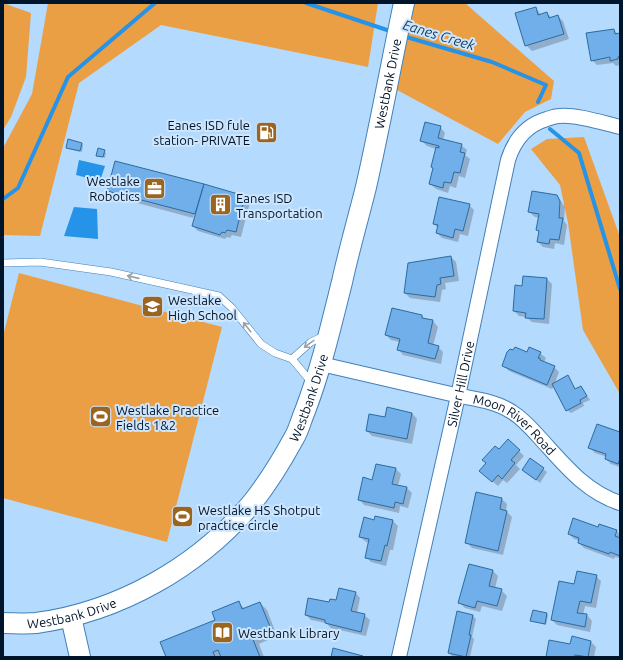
<svg xmlns="http://www.w3.org/2000/svg" width="623" height="660" font-family="Ubuntu,sans-serif">
<rect width="100%" height="100%" fill="#b4dafe"/>
<g fill="#eb9f45">
<path d="M3 3 31 13 26 77 11 117 3 130Z"/>
<path d="M48 3H378L368 67 161 25 79 83 40 236 3 235V148L32 94Z"/>
<path d="M414 3H465L554 81 551 99 525 112 498 144 397 90Z"/>
<path d="M584 137 620 237V394L583 330 568 223 560 185 531 149 547 139Z"/>
<path d="M19 273 222 327 167 542 3 498V336Z"/>
</g>
<g fill="#2493e8">
<path d="M79 160 105 166 100 181 76 175Z"/>
<path d="M74 207 97 209 98 239 64 236Z"/>
</g>
<g fill="#0003">
<path d="M536 8 541 15 547 13 552 18 558 16 563 21 569 39 532 51 526 45Z"/>
<path d="M614 30 618 34H620V65L616 66 613 63 597 65 592 60Z"/>
<path d="M440 127 445 133 443 140 461 145 467 150 465 155 470 159 465 178 459 176 456 188 450 186 448 193 436 189 430 184 436 149 427 146 422 141Z"/>
<path d="M69 140 82 144 83 145 82 152 69 149 67 147Z"/>
<path d="M99 149 106 153 105 158 97 155Z"/>
<path d="M116 162 245 197 250 202 241 237 232 235 230 238 227 237 225 239 198 231 193 226 204 189H202L193 218 115 197 108 190Z"/>
<path d="M557 196 565 207 564 221 567 225 564 245 555 243 554 249 543 247 538 242 540 232 537 230 540 218 535 217 529 212Z"/>
<path d="M469 205 474 210 468 236 460 234 458 242 442 238 437 233 438 228 434 224Z"/>
<path d="M451 257 456 262 459 281 445 283 446 289 442 290 440 302 410 298 405 293Z"/>
<path d="M547 279 552 284 549 324 532 322 526 317 519 316 514 311 523 287Z"/>
<path d="M422 316 425 319 433 321 438 327 433 346 438 347 443 352 441 364 403 355 398 349 400 342 391 340 386 335Z"/>
<path d="M528 353H540L546 358 544 362 554 367 559 372 555 383 568 376 576 390 581 387 590 400 583 403 584 406 571 413 567 410 554 386 552 389 509 371 504 366Z"/>
<path d="M388 409 412 413 417 419 412 444 372 436 367 431 385 419Z"/>
<path d="M620 433V467L611 464 606 459 607 457 595 453 590 448Z"/>
<path d="M499 450 519 451 524 456 516 465 520 469 507 483 503 480 498 486 486 476Z"/>
<path d="M530 459 547 472 540 483 523 470Z"/>
<path d="M396 469 401 474 398 486 407 488 412 493 408 508 400 506 399 513 364 505 359 499 373 481Z"/>
<path d="M502 499 507 504 506 511 512 517 503 555 472 548 467 543Z"/>
<path d="M376 517 393 521 398 526 393 550H390L386 566 371 562 366 557 370 543 366 542 360 537 375 521Z"/>
<path d="M600 525 617 531 620 535V558L615 557 614 559 584 548 579 543 580 541 574 539 569 534 599 529Z"/>
<path d="M470 565 493 571 498 576 495 588 501 590 507 596 502 611 482 606 480 612 465 608 460 603Z"/>
<path d="M596 576 601 581 596 608 585 606 583 615H587L592 621 590 632 557 625 552 620 575 586Z"/>
<path d="M355 592 360 598 357 613 364 615 370 620 366 636 331 628 326 623 311 620 306 615Z"/>
<path d="M238 602 245 609 260 603 267 610 277 636 259 644 264 657H167Z"/>
<path d="M547 614 548 616 546 625 531 620Z"/>
<path d="M472 615 476 619 472 637 474 639 470 657 452 656 449 653Z"/>
<path d="M591 642 596 647 594 657H547L571 645Z"/>
</g>
<g fill="none" stroke-linecap="round" stroke-linejoin="round">
<g stroke="#2493e8" stroke-width="4">
<path d="M306 3 393 32"/>
<path d="M403 36 492 62 546 85 538 102"/>
<path d="M550 129 579 153 620 289"/>
<path d="M3 199 18 188 68 77 155 3"/>
</g>
</g>
<g fill="#70afe9" stroke="#2c6ba0">
<path d="M536 7 538 15 547 12 549 18 558 15 564 34 525 46 515 13Z"/>
<path d="M614 29 615 34 620 33V56L618 57V59L610 61V57L591 61 586 33Z"/>
<path d="M425 122 441 126 438 138 462 144 460 152 465 153 460 173 454 172 451 183 444 182 443 188 429 184 433 168 431 167 436 147 439 148V146L420 141Z"/>
<path d="M68 139 82 143 80 151 66 148Z"/>
<path d="M98 148 105 150 103 157 96 156Z"/>
<path d="M115 161 204 184 195 214 107 191Z"/>
<path d="M204 184 245 196 236 232 227 230 225 233 222 232 220 235 192 226Z"/>
<path d="M532 191 557 195 560 201 559 218H563L559 240 550 239 549 244 537 242 539 231 536 230 539 214 528 212Z"/>
<path d="M439 197 470 204 463 231 455 229 453 238 436 233 438 225 433 224Z"/>
<path d="M451 256 454 276 440 278 441 284 437 285 435 297 404 293 408 263Z"/>
<path d="M523 276 547 278 544 319 525 318 526 313 513 311 515 285 522 286Z"/>
<path d="M392 308 422 315V318L433 320 428 343 439 346 435 359 397 350 400 339 385 335Z"/>
<path d="M515 347 527 352 529 347 541 352 538 358H540V360L555 366 547 385 502 366 507 352 510 349 513 350Z"/>
<path d="M568 375 575 389 581 386 587 396 580 400 581 403 566 411 552 384Z"/>
<path d="M387 407 412 413 407 439 366 431 369 414 385 417Z"/>
<path d="M597 424 620 432V459L618 464 605 459 606 454 588 448Z"/>
<path d="M508 439 520 450 511 460 515 463 502 479 498 475 492 482 479 471 486 463 482 460 495 446 499 449Z"/>
<path d="M530 458 544 468 536 480 522 470Z"/>
<path d="M376 464 396 468 392 484 407 487 403 504 395 502 394 508 358 500 363 477 372 480Z"/>
<path d="M476 492 502 498 500 509 507 511 498 551 465 543Z"/>
<path d="M375 516 393 520 387 546 385 545 381 561 365 558 369 539 359 537 364 517 374 520Z"/>
<path d="M573 518 598 527 599 524 617 530 615 536 620 538V556L610 552 609 554 578 543 579 538 568 534Z"/>
<path d="M469 564 493 570 489 586 502 589 497 606 477 601 475 608 458 603Z"/>
<path d="M577 571 597 575 591 603 580 601 577 613 587 614 585 627 551 620 559 581 574 584Z"/>
<path d="M339 588 356 592 351 611 365 614 361 632 325 623V620L305 615 308 598 329 602 330 599 336 600Z"/>
<path d="M239 601 242 609 260 602 271 629 252 637 260 657H221L218 650 213 652 215 657H166L160 642 215 620 212 612Z"/>
<path d="M533 610 547 613 545 624 530 621Z"/>
<path d="M457 611 473 615 469 635H471L466 657 448 653Z"/>
<path d="M572 636 591 641 588 657 575 655 574 657H546L549 640 570 644Z"/>
<path d="M333 648 363 656V657H331Z"/>
</g>
<g fill="none" stroke-linecap="round" stroke-linejoin="round">
<defs>
<g id="lane">
<path d="M3 263 40 262 111 272 219 296 232 308 261 344 275 353 292 359 312 383"/>
<path d="M292 359 311 342 326 335"/>
</g>
<g id="street">
<path id="s1" d="M321 364C364 374 408 384 451 394 472 399 494 400 512 412 522 418 531 428 539 437 563 463 585 492 620 503"/>
<path id="s2" d="M399 657 458 396 508 160C514 141 526 125 547 119 550 118 555 116 559 116 576 114 603 123 620 127"/>
</g>
<g id="secondary">
<path d="M71 617 80 657"/>
<path id="s3" d="M3 623C14 623 25 624 36 623 119 612 198 567 252 503 268 483 282 460 294 438 299 430 301 420 305 411 321 369 331 326 342 282 349 250 358 219 366 187 380 126 391 64 404 3"/>
</g>
</defs>
<use href="#lane" stroke="#4381b8" stroke-width="8"/>
<use href="#street" stroke="#4381b8" stroke-width="16"/>
<use href="#secondary" stroke="#4381b8" stroke-width="22"/>
<use href="#lane" stroke="#fff" stroke-width="7"/>
<use href="#street" stroke="#fff" stroke-width="14"/>
<use href="#secondary" stroke="#fff" stroke-width="20"/>
</g>
<defs><path id="oneway-shaft" d="M-6 0H5M1.5-3L5.5 0L1.5 3" fill="none" stroke-width="1.6" stroke-linecap="round" stroke-linejoin="round"/></defs>
<g stroke="#99a1aa">
<use href="#oneway-shaft" transform="translate(133 277) rotate(-167)"/>
<use href="#oneway-shaft" transform="translate(247 327) rotate(-129)"/>
<use href="#oneway-shaft" transform="translate(309 344) rotate(144)"/>
</g>
<defs>
<symbol id="fuel-square" viewBox="-11 -11 22 22"><rect x="-9" y="-9" width="18" height="18" rx="4" fill="#9b641f" stroke="#cde6fe"/><path d="M-5.5-6h7V0h2V4h1.3V-2.5L3-4.5l.8-.8L6-3V5H2.5V1h-1V6h-7ZM-4.2-4.7v3.2H.2V-4.7Z" fill="#fff"/></symbol>
<symbol id="office-square" viewBox="-11 -11 22 22"><rect x="-9" y="-9" width="18" height="18" rx="4" fill="#9b641f" stroke="#cde6fe"/><path d="M-6-3h4V-5.5h4V-3h4V5H-6ZM-1-4.5V-3h2v-1.5ZM-6 0V1H6V0Z" fill="#fff"/></symbol>
<symbol id="building-square" viewBox="-11 -11 22 22"><rect x="-9" y="-9" width="18" height="18" rx="4" fill="#9b641f" stroke="#cde6fe"/><path d="M-4-6H4V6H1V3H-1V6H-4ZM-2.5-4.3h1.7v1.8h-1.7ZM.8-4.3h1.7v1.8H.8ZM-2.5-1h1.7V.8h-1.7ZM.8-1h1.7V.8H.8Z" fill="#fff"/></symbol>
<symbol id="school-square" viewBox="-11 -11 22 22"><rect x="-9" y="-9" width="18" height="18" rx="4" fill="#9b641f" stroke="#cde6fe"/><path d="M0-5L7-2L0 1L-7-2ZM-4 1L0 2.5L4 1V4Q0 6-4 4Z" fill="#fff"/></symbol>
<symbol id="stadium-square" viewBox="-11 -11 22 22"><rect x="-9" y="-9" width="18" height="18" rx="4" fill="#9b641f" stroke="#cde6fe"/><path d="M0-5a6.5 5 0 1 0 0 10a6.5 5 0 1 0 0-10ZM-3.5-1.8h7v3.6h-7Z" fill="#fff"/></symbol>
<symbol id="library-square" viewBox="-11 -11 22 22"><rect x="-9" y="-9" width="18" height="18" rx="4" fill="#9b641f" stroke="#cde6fe"/><path d="M-6-4Q-3-5.5-.7-3.5V5Q-3 3-6 4ZM6-4Q3-5.5 .7-3.5V5Q3 3 6 4Z" fill="#fff"/></symbol>
</defs>
<g fill-rule="evenodd">
<use href="#fuel-square" x="254" y="120" width="25" height="25"/>
<use href="#office-square" x="142" y="176" width="25" height="25"/>
<use href="#building-square" x="208" y="192" width="25" height="25"/>
<use href="#school-square" x="140" y="294" width="25" height="25"/>
<use href="#stadium-square" x="88" y="404" width="25" height="25"/>
<use href="#stadium-square" x="170" y="504" width="25" height="25"/>
<use href="#library-square" x="210" y="620" width="25" height="25"/>
</g>
<g text-anchor="middle" dominant-baseline="central" stroke-width="4" stroke-linejoin="round" paint-order="stroke">
<g font-size="13" fill="#00152a" stroke="#cde6fe">
<text stroke="none"><textPath href="#s3" startOffset="730">Westbank Drive</textPath></text>
<text stroke="none"><textPath href="#s2" startOffset="280">Silver Hill Drive</textPath></text>
<text stroke="none"><textPath href="#s3" startOffset="406">Westbank Drive</textPath></text>
<text stroke="none"><textPath href="#s1" startOffset="206">Moon River Road</textPath></text>
<text stroke="none"><textPath href="#s3" startOffset="70">Westbank Drive</textPath></text>
</g>
<g font-size="13" fill="#00152a" stroke="#cde6fe" text-anchor="start">
<text x="250" y="125" text-anchor="end">Eanes ISD fule<tspan x="250" dy="15">station- PRIVATE</tspan></text>
<text x="140" y="181" text-anchor="end">Westlake<tspan x="140" dy="15">Robotics</tspan></text>
<text x="236" y="198">Eanes ISD<tspan x="236" dy="15">Transportation</tspan></text>
<text x="168" y="300">Westlake<tspan x="168" dy="15">High School</tspan></text>
<text x="116" y="410">Westlake Practice<tspan x="116" dy="15">Fields 1&amp;2</tspan></text>
<text x="198" y="510">Westlake HS Shotput<tspan x="198" dy="15">practice circle</tspan></text>
<text x="238" y="633">Westbank Library</text>
</g>
<g font-size="14" font-style="italic" fill="#0f385a" stroke="#cde6fe">
<text transform="translate(439 35) rotate(17)">Eanes Creek</text>
</g>
</g>
<rect width="623" height="660" fill="none" stroke="#00152a" stroke-width="8"/>
</svg>
